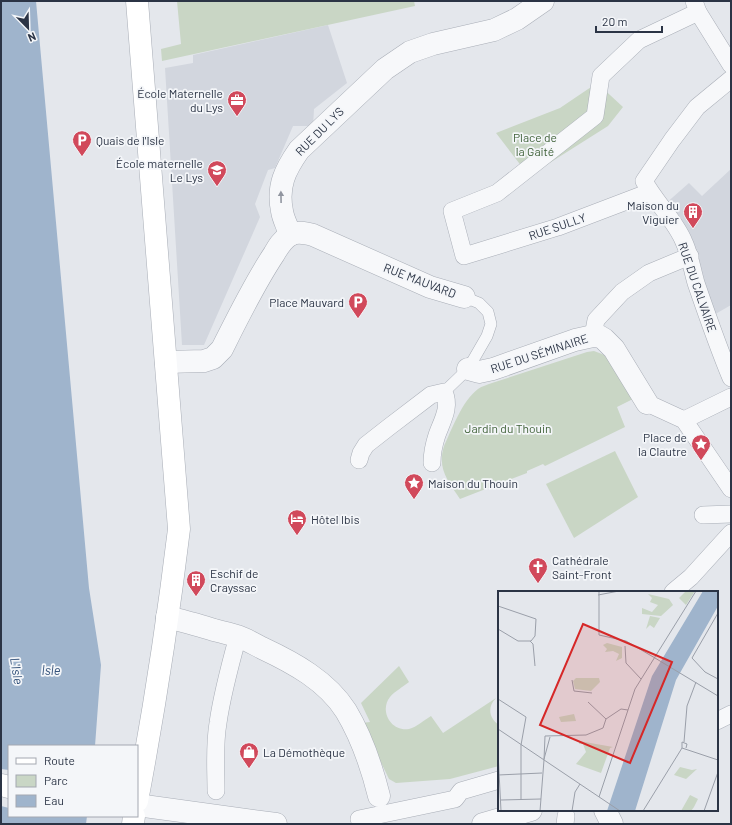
<svg xmlns="http://www.w3.org/2000/svg" width="732" height="825" font-family="Barlow,sans-serif">
<rect width="100%" height="100%" fill="#e4e7ec"/>
<g fill="#d2d6de">
<path d="M328 25 347 83 314 109 313 126H293L275 168 268 170 255 204 260 217 204 345H182L165 68 193 63V55Z"/>
<path d="M731 169V305L712 316 664 205 689 183 702 196Z"/>
</g>
<g fill="#c9d6c5">
<path d="M177 1H414L415 6 162 61 161 49 181 44Z"/>
<path d="M597 83 623 107 608 126 529 176 496 133 560 108Z"/>
<path d="M594 351 602 354 609 358 633 399 617 407 625 427 545 466 543 464 527 471V473L460 499C448 481 437 469 444 446 452 429 462 401 478 389 482 386 487 385 492 383L587 352Z"/>
<path d="M615 451 638 497 574 538 546 484Z"/>
<path d="M399 666 409 682C403 687 395 691 390 697 379 711 391 732 409 729 417 727 424 720 431 716L443 733 496 698C487 707 489 718 499 725V766L450 779 396 783 389 779 362 723 370 722 361 703Z"/>
</g>
<path fill="#9fb4cc" d="M1 1H36L89 588 101 665 95 746H9V816H87L86 824H1Z"/>
<path fill="#e4e7ec" d="M1 769 9 770V808L1 806Z"/>
<g fill="none" stroke-linecap="round" stroke-linejoin="round">
<defs>
<path id="service" d="M444 392 468 369 487 336 491 324 488 312 479 303 464 297"/>
<g id="pedestrian">
<path d="M694 1 698 12 731 65"/>
<path d="M731 79 697 107 672 140 644 181C655 202 675 220 684 242 690 255 692 269 696 283 707 315 718 347 731 378"/>
<path d="M650 192 558 227 464 256 452 211 497 193 595 116 601 76 639 40 698 12"/>
<path d="M593 336 596 320 622 292 649 273 690 256"/>
<path d="M647 403 684 420 731 489"/>
<path d="M684 420 731 397"/>
<path d="M359 460 361 453 366 445 389 427 431 395 444 392C451 407 442 421 437 435 434 444 432 453 432 463"/>
<path d="M703 515 731 514"/>
<path d="M673 592 691 577 731 533"/>
<path d="M717 721 731 714"/>
<path d="M216 791C216 769 214 746 218 723 222 694 230 665 238 636"/>
<path d="M359 819 455 799 461 791 499 780"/>
<path d="M565 824 566 816"/>
</g>
<g id="minor">
<path d="M290 235C288 227 283 219 282 211 277 186 285 170 299 150L385 69 410 52 433 44 494 30 517 19 543 1"/>
<path d="M166 362 204 361 213 358 222 349C238 317 254 284 274 254 278 247 282 240 290 235 297 231 305 233 313 235L430 287 464 297"/>
<path d="M468 369 479 372 493 369 575 340 593 336H599L604 339 614 349 647 403"/>
<path d="M167 617C183 621 199 625 214 630 222 632 230 634 237 636 246 639 254 644 262 648 294 663 327 681 346 711 361 736 372 768 379 796"/>
<path d="M137 805 276 824"/>
<path d="M605 810 612 824"/>
<path d="M483 824 531 810"/>
</g>
<g id="secondary">
<path d="M137 1 179 529C168 620 154 711 137 801"/>
<path d="M1 785 9 787"/>
<path d="M133 824 134 816"/>
</g>
</defs>
<use href="#service" stroke="#a9aeb7" stroke-width="12"/>
<use href="#pedestrian" stroke="#a9aeb7" stroke-width="18"/>
<use href="#minor" stroke="#a9aeb7" stroke-width="23"/>
<use href="#secondary" stroke="#a9aeb7" stroke-width="23"/>
<use href="#service" stroke="#f7f8fa" stroke-width="11"/>
<use href="#pedestrian" stroke="#f7f8fa" stroke-width="17"/>
<use href="#minor" stroke="#f7f8fa" stroke-width="22"/>
<use href="#secondary" stroke="#fff" stroke-width="22"/>
</g>
<defs><path id="oneway-solid" d="M-6-.8H1V-3.2L6.5 0L1 3.2V.8H-6Z"/></defs>
<use fill="#9196a0" href="#oneway-solid" transform="translate(281 197) rotate(-91)"/>
<defs>
<symbol id="office-pin" viewBox="-11 -11 22 30"><path d="M0 17L-7.5 6A9.5 9.5 0 1 1 7.5 6Z" fill="#d1495b" stroke="#f4f6f9"/><path d="M-6-3h4V-5.5h4V-3h4V5H-6ZM-1-4.5V-3h2v-1.5ZM-6 0V1H6V0Z" fill="#fff"/></symbol>
<symbol id="parking-pin" viewBox="-11 -11 22 30"><path d="M0 17L-7.5 6A9.5 9.5 0 1 1 7.5 6Z" fill="#d1495b" stroke="#f4f6f9"/><path d="M-3.5-5.5H1a3.5 3.5 0 0 1 0 7H-1V5.5H-3.5ZM-1-3.4V-.6H.8a1.4 1.4 0 0 0 0-2.8Z" fill="#fff"/></symbol>
<symbol id="school-pin" viewBox="-11 -11 22 30"><path d="M0 17L-7.5 6A9.5 9.5 0 1 1 7.5 6Z" fill="#d1495b" stroke="#f4f6f9"/><path d="M0-5L7-2L0 1L-7-2ZM-4 1L0 2.5L4 1V4Q0 6-4 4Z" fill="#fff"/></symbol>
<symbol id="building-pin" viewBox="-11 -11 22 30"><path d="M0 17L-7.5 6A9.5 9.5 0 1 1 7.5 6Z" fill="#d1495b" stroke="#f4f6f9"/><path d="M-4-6H4V6H1V3H-1V6H-4ZM-2.5-4.3h1.7v1.8h-1.7ZM.8-4.3h1.7v1.8H.8ZM-2.5-1h1.7V.8h-1.7ZM.8-1h1.7V.8H.8Z" fill="#fff"/></symbol>
<symbol id="sight-pin" viewBox="-11 -11 22 30"><path d="M0 17L-7.5 6A9.5 9.5 0 1 1 7.5 6Z" fill="#d1495b" stroke="#f4f6f9"/><path d="M0-6L1.8-2.2L6-1.7L2.9 1.2L3.7 5.4L0 3.3L-3.7 5.4L-2.9 1.2L-6-1.7L-1.8-2.2Z" fill="#fff"/></symbol>
<symbol id="hotel-pin" viewBox="-11 -11 22 30"><path d="M0 17L-7.5 6A9.5 9.5 0 1 1 7.5 6Z" fill="#d1495b" stroke="#f4f6f9"/><path d="M-6-4.5h1.5V1H6V5H4.5V3h-9V5H-6ZM-4 0a1.8 1.8 0 1 1 3.6 0ZM.5 0V-2.5h3Q6-2.5 6 0Z" fill="#fff"/></symbol>
<symbol id="church-pin" viewBox="-11 -11 22 30"><path d="M0 17L-7.5 6A9.5 9.5 0 1 1 7.5 6Z" fill="#d1495b" stroke="#f4f6f9"/><path d="M-1.2-6h2.4v3.5h3.3v2.4h-3.3V6h-2.4V-.1h-3.3v-2.4h3.3Z" fill="#fff"/></symbol>
<symbol id="shop-pin" viewBox="-11 -11 22 30"><path d="M0 17L-7.5 6A9.5 9.5 0 1 1 7.5 6Z" fill="#d1495b" stroke="#f4f6f9"/><path d="M-5-2.5h2.3a2.7 3.5 0 0 1 5.4 0H5L5.5 6h-11ZM-1.5-2.5h3a1.5 2.3 0 0 0-3 0Z" fill="#fff"/></symbol>
</defs>
<g fill-rule="evenodd">
<use href="#office-pin" x="226" y="89" width="22" height="30"/>
<use href="#parking-pin" x="71" y="129" width="22" height="30"/>
<use href="#school-pin" x="206" y="159" width="22" height="30"/>
<use href="#building-pin" x="682" y="201" width="22" height="30"/>
<use href="#parking-pin" x="347" y="291" width="22" height="30"/>
<use href="#sight-pin" x="690" y="433" width="22" height="30"/>
<use href="#sight-pin" x="403" y="472" width="22" height="30"/>
<use href="#hotel-pin" x="286" y="508" width="22" height="30"/>
<use href="#church-pin" x="527" y="556" width="22" height="30"/>
<use href="#building-pin" x="185" y="569" width="22" height="30"/>
<use href="#shop-pin" x="238" y="741" width="22" height="30"/>
</g>
<g text-anchor="middle" dominant-baseline="central" stroke-width="3.5" stroke-linejoin="round" paint-order="stroke">
<g font-size="12" fill="#2b3445" stroke="#f4f6f9" text-anchor="start">
<text x="223" y="93" text-anchor="end">École Maternelle<tspan x="223" dy="14">du Lys</tspan></text>
<text x="96" y="140">Quais de l'Isle</text>
<text x="203" y="163" text-anchor="end">École maternelle<tspan x="203" dy="14">Le Lys</tspan></text>
<text x="679" y="205" text-anchor="end">Maison du<tspan x="679" dy="14">Viguier</tspan></text>
<text x="344" y="302" text-anchor="end">Place Mauvard</text>
<text x="687" y="437" text-anchor="end">Place de<tspan x="687" dy="14">la Clautre</tspan></text>
<text x="428" y="483">Maison du Thouin</text>
<text x="311" y="519">Hôtel Ibis</text>
<text x="552" y="560">Cathédrale<tspan x="552" dy="14">Saint-Front</tspan></text>
<text x="210" y="573">Eschif de<tspan x="210" dy="14">Crayssac</tspan></text>
<text x="263" y="752">La Démothèque</text>
</g>
<g font-size="12" fill="#2b3445" stroke="#f4f6f9">
<text transform="translate(319 131) rotate(-45)">RUE DU LYS</text>
<text transform="translate(557 226) rotate(-19)">RUE SULLY</text>
<text transform="translate(420 280) rotate(21)">RUE MAUVARD</text>
<text transform="translate(698 287) rotate(71)">RUE DU CALVAIRE</text>
<text transform="translate(539 353) rotate(-18)">RUE DU SÉMINAIRE</text>
</g>
<g font-size="12" fill="#3f6138" stroke="#f4f6f9">
<text x="535" y="137">Place de<tspan x="535" dy="14">la Gaité</tspan></text>
<text x="508" y="428">Jardin du Thouin</text>
</g>
<g font-size="13" font-style="italic" fill="#34527a" stroke="#f4f6f9">
<text x="51" y="670">Isle</text>
<text transform="translate(17 671) rotate(81)">L'Isle</text>
</g>
</g>
<g transform="translate(498 591)">
<rect width="220" height="220" fill="#e4e7ec"/>
<path d="M188 0H197L188 14 181 7ZM150 3 171 8 175 14 163 25 144 23V17L154 21 160 14 152 11 154 7ZM152 25 162 27 156 37 152 34 148 38ZM109 52 124 56V67L118 70 121 63 115 60 107 61 109 58 105 54ZM78 87H101L102 91 93 100 77 98 75 90ZM76 123 78 130 63 131 61 126ZM81 150 115 156 112 157 103 182 78 173 88 161 85 153H81ZM182 176 194 179 199 178 188 188 176 184ZM192 204 200 208 196 216 193 220H183Z" fill="#c9d6c5"/>
<path d="M205 0H220V15L178 89 137 220H109L154 85Z" fill="#9fb4cc"/>
<path fill="none" stroke="#9a9fa9" stroke-width="1" d="M101 0V44L128 50 157 67M100 4 121 0M0 15 38 28 37 45 33 50H20L0 38M220 22 194 67 207 81 220 88M32 50 35 53 37 75M127 55 128 72 143 88M157 67 220 105M74 89 76 100 94 102M0 108 28 126 23 154V209M90 111 108 128M108 128 123 118 130 119M0 138 122 220M186 151 189 115 198 91M188 157 189 153 184 151V157L220 169M0 161 3 220M46 168 52 146M46 169 47 145 88 144 105 137 108 128M0 184 44 182M101 206 137 98 198 0M3 209 43 208M42 220 46 169M74 220 77 201 82 193M145 220 184 157M206 220 220 181"/>
<path fill="#d62828" fill-opacity="0.15" stroke="#d62828" stroke-width="2" d="M85 33 174 71 132 172 42 134Z"/>
<rect width="220" height="220" fill="none" stroke="#2b3445" stroke-width="2"/>
</g>
<rect width="732" height="825" fill="none" stroke="#2b3445" stroke-width="4"/>
<rect x="8" y="745" width="130" height="72" fill="#f4f6f9" stroke="#a4a8b1"/>
<rect x="16" y="758" width="20" height="6" fill="#ffffff" stroke="#a4a8b1"/>
<text x="44" y="765" font-size="12" fill="#2b3445">Route</text>
<rect x="16" y="775" width="20" height="12" fill="#c9d6c5" stroke="#a4a8b1"/>
<text x="44" y="785" font-size="12" fill="#2b3445">Parc</text>
<rect x="16" y="795" width="20" height="12" fill="#9fb4cc" stroke="#a4a8b1"/>
<text x="44" y="805" font-size="12" fill="#2b3445">Eau</text>
<g transform="translate(28 28) rotate(157)" stroke="#f4f6f9" stroke-width="3" paint-order="stroke">
<path d="M0-3L7 15L0 10L-7 15Z" fill="#2b3445"/>
<text y="-6" font-size="11" font-weight="bold" text-anchor="middle" fill="#2b3445">N</text>
</g>
<path d="M596 26v6h66v-6" fill="none" stroke="#2b3445" stroke-width="2"/>
<text x="602" y="26" font-size="12" fill="#2b3445" stroke="#f4f6f9" stroke-width="3" paint-order="stroke">20 m</text>
</svg>
